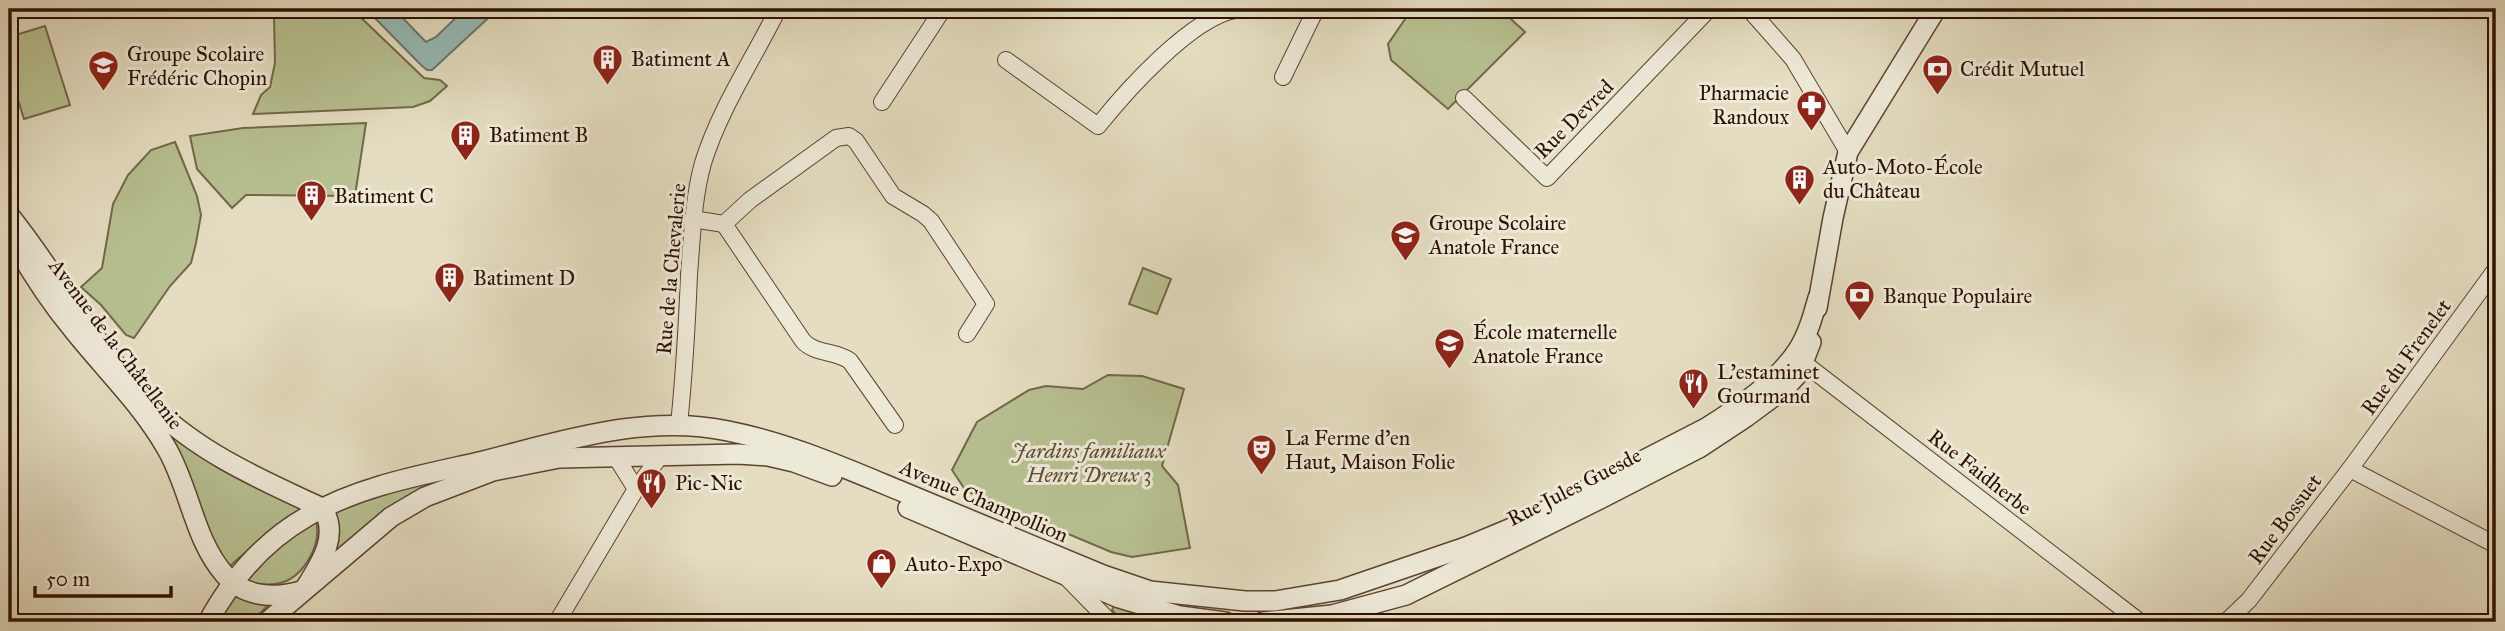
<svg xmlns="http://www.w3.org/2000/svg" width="2505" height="631" font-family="'IM FELL Great Primer',serif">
<rect width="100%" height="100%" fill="#e4ddc1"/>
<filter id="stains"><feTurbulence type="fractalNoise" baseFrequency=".00286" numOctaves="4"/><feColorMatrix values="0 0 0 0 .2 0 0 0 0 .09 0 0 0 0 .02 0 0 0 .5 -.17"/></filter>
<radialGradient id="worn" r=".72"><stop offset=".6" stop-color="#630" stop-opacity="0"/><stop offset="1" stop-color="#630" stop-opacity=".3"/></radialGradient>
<g fill="#b7c091" stroke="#726848" stroke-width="2">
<path d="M270 9H352L424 78 440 80 447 86 430 101 413 107 253 114 261 95 270 87 275 63 274 17Z"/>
<path d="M1412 9H1500L1525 32 1448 109 1391 60 1388 44Z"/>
<path d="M45 26 70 105 24 119 9 71V37Z"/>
<path d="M366 123 355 196 246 195 232 208 197 169 190 136 243 128Z"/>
<path d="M175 142 197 196 201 215 196 243 191 263 170 286 134 338 126 335 101 305 81 287 102 268 113 204 128 175 151 150Z"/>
<path d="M1143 268 1171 279 1157 314 1129 304Z"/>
<path d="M1108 375 1142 376 1184 389 1162 466 1178 485 1190 548 1132 557 1111 552 966 491 952 470 977 422 1029 390 1046 386 1083 389Z"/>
<path d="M158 416 306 507 267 533 230 566 225 563 217 554Z"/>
<path d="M457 473 323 566 333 510 342 506Z"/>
<path d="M316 520C319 534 317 545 310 557 295 585 273 589 244 581L273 550Z"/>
<path d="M235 592 259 600 267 606 252 622H216Z"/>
<path d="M1114 606 1169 622H1122L1112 610Z"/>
</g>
<path fill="#95bbb5" stroke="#6b776d" stroke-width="2" d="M366 9H394L426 42 436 37 465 9H498L432 70H427L421 65Z"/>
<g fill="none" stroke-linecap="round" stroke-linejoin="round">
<defs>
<g id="minor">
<path d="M1749 9 1793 59 1848 152"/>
<path d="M1006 60 1098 126C1126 91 1191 18 1235 10 1261 6 1290 10 1316 10"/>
<path d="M1283 77 1316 9"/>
<path d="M1464 98 1547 178 1709 9"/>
<path d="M882 102 943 9"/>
<path d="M693 219 724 224 750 200 836 138 849 136 856 141 893 196 923 214 931 221 986 304 967 334"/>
<path d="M724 224 803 341C816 355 835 350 850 361L895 425"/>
<path d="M1796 357 2140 622"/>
<path d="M679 425C684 375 687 325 689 275 692 238 693 199 703 163 720 108 753 60 778 9"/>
<path d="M616 457 636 489"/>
<path d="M2350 469 2496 269"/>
<path d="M1068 579 1110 622"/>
<path d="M557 622 636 489 661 455"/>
<path d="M2226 622 2249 600 2350 469 2496 545"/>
</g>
<g id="tertiary">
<path d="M9 215C59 277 96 350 153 407 201 454 262 480 322 508 341 535 319 566 304 590 277 599 245 598 225 575 194 540 190 489 167 449 141 403 103 368 71 327 47 298 27 266 9 233"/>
<path d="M1817 308 1833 218 1848 152 1936 9"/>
<path d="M908 508 1119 598 1180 616 1225 622"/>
<path d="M208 622C232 578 264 541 308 516 359 486 422 475 479 462 560 442 644 413 728 431 789 443 845 468 903 492 969 519 1036 547 1103 575L1150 591 1245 601H1275L1340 590 1466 547 1514 527 1706 428C1738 408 1777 382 1798 350 1808 334 1813 316 1818 298"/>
<path d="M267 622 391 517 425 497 493 471 559 458 738 454 768 456 794 462 832 476"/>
<path d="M1263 622 1332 615 1406 595 1600 499 1699 448 1746 417 1784 389 1799 373 1811 342"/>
</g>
</defs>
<use href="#minor" stroke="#5b4330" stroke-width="18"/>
<use href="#tertiary" stroke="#5b4330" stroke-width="22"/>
<use href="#minor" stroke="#ede9d7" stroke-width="16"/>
<use href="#tertiary" stroke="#ede9d7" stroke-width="19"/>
</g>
<defs>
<symbol id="building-pin" viewBox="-11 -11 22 30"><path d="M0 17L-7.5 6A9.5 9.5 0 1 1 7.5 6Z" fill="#8f2418" stroke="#ede9d7"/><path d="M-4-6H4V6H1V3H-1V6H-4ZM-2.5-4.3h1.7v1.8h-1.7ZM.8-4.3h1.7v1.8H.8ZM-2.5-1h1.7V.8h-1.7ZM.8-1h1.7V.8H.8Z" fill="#fff"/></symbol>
<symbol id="school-pin" viewBox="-11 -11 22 30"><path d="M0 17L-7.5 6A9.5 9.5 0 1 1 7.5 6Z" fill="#8f2418" stroke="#ede9d7"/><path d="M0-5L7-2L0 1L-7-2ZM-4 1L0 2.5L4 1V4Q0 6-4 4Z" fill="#fff"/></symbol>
<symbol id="bank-pin" viewBox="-11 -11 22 30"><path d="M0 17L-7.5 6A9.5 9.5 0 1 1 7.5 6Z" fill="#8f2418" stroke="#ede9d7"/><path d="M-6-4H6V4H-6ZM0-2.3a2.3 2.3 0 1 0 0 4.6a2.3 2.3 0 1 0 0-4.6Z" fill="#fff"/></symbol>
<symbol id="pharmacy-pin" viewBox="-11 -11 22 30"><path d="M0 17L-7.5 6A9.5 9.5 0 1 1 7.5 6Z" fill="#8f2418" stroke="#ede9d7"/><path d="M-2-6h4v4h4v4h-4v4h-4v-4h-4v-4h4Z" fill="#fff"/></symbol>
<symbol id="restaurant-pin" viewBox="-11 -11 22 30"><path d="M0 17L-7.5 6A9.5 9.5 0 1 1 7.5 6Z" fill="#8f2418" stroke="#ede9d7"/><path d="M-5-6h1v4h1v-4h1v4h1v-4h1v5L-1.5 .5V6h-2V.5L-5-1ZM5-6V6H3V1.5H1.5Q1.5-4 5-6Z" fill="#fff"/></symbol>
<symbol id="theatre-pin" viewBox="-11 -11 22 30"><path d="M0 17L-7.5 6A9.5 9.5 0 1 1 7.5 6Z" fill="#8f2418" stroke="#ede9d7"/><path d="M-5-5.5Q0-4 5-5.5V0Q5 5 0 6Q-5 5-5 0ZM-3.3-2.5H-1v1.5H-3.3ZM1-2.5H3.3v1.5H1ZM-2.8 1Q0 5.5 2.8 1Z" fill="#fff"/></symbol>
<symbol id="shop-pin" viewBox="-11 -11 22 30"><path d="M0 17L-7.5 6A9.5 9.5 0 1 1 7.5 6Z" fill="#8f2418" stroke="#ede9d7"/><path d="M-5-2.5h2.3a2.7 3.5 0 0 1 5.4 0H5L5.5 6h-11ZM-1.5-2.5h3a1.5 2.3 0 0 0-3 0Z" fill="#fff"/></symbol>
</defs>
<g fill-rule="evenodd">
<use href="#building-pin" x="590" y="42" width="35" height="47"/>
<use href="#school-pin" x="86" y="48" width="35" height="47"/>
<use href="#bank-pin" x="1920" y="52" width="35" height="47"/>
<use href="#pharmacy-pin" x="1794" y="88" width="35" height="47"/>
<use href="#building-pin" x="448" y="118" width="35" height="47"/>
<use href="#building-pin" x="1782" y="162" width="35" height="47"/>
<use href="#building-pin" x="294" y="178" width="35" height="47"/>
<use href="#school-pin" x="1388" y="218" width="35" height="47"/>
<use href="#building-pin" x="432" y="260" width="35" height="47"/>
<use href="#bank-pin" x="1842" y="278" width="35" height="47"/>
<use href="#school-pin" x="1432" y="326" width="35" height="47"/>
<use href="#restaurant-pin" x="1676" y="366" width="35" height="47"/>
<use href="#theatre-pin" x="1244" y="432" width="35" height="47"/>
<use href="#restaurant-pin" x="634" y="466" width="35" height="47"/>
<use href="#shop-pin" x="864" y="546" width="35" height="47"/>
</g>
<g text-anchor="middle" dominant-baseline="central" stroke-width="6" stroke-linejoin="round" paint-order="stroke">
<g font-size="21" fill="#2d1000" stroke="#ede9d7" text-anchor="start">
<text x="127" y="54">Groupe Scolaire<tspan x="127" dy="24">Frédéric Chopin</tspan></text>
<text x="631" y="59">Batiment A</text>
<text x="1960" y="69">Crédit Mutuel</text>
<text x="1789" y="93" text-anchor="end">Pharmacie<tspan x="1789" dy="24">Randoux</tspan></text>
<text x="489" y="135">Batiment B</text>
<text x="1823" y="167">Auto-Moto-École<tspan x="1823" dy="24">du Château</tspan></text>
<text x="334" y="196">Batiment C</text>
<text x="1429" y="223">Groupe Scolaire<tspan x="1429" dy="24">Anatole France</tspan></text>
<text x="473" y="278">Batiment D</text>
<text x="1883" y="296">Banque Populaire</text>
<text x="1473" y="332">École maternelle<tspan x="1473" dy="24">Anatole France</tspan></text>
<text x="1717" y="372">L'estaminet<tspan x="1717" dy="24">Gourmand</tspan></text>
<text x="1285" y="438">La Ferme d'en<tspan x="1285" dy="24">Haut, Maison Folie</tspan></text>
<text x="675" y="483">Pic-Nic</text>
<text x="905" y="564">Auto-Expo</text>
</g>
<g font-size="21" fill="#2d1000" stroke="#ede9d7">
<text transform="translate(1574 119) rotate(-45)">Rue Devred</text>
<text transform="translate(671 269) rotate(-85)">Rue de la Chevalerie</text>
<text transform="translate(116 344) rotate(53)">Avenue de la Châtellenie</text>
<text transform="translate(2406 357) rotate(-54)">Rue du Frenelet</text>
<text transform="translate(1980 472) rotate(38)">Rue Faidherbe</text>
<text transform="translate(1574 487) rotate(-27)">Rue Jules Guesde</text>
<text transform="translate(984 501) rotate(23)">Avenue Champollion</text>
<text transform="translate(2285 519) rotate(-53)">Rue Bossuet</text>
</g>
<g font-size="21" font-style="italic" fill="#5d4e33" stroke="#ede9d7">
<text x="1089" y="451">Jardins familiaux<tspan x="1089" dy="24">Henri Dreux 3</tspan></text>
</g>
</g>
<rect width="2505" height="631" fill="none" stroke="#e4ddc1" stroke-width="35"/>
<rect x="10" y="10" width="2484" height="610" fill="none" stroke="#2d1000" stroke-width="3.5"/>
<rect x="18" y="18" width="2470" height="596" fill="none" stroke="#2d1000" stroke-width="2"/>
<path d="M35 586v10h136v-10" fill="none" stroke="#2d1000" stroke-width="3.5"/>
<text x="46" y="586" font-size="21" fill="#2d1000" stroke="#ede9d7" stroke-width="5" paint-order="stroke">50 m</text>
<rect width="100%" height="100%" filter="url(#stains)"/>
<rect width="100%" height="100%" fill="url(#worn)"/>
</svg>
